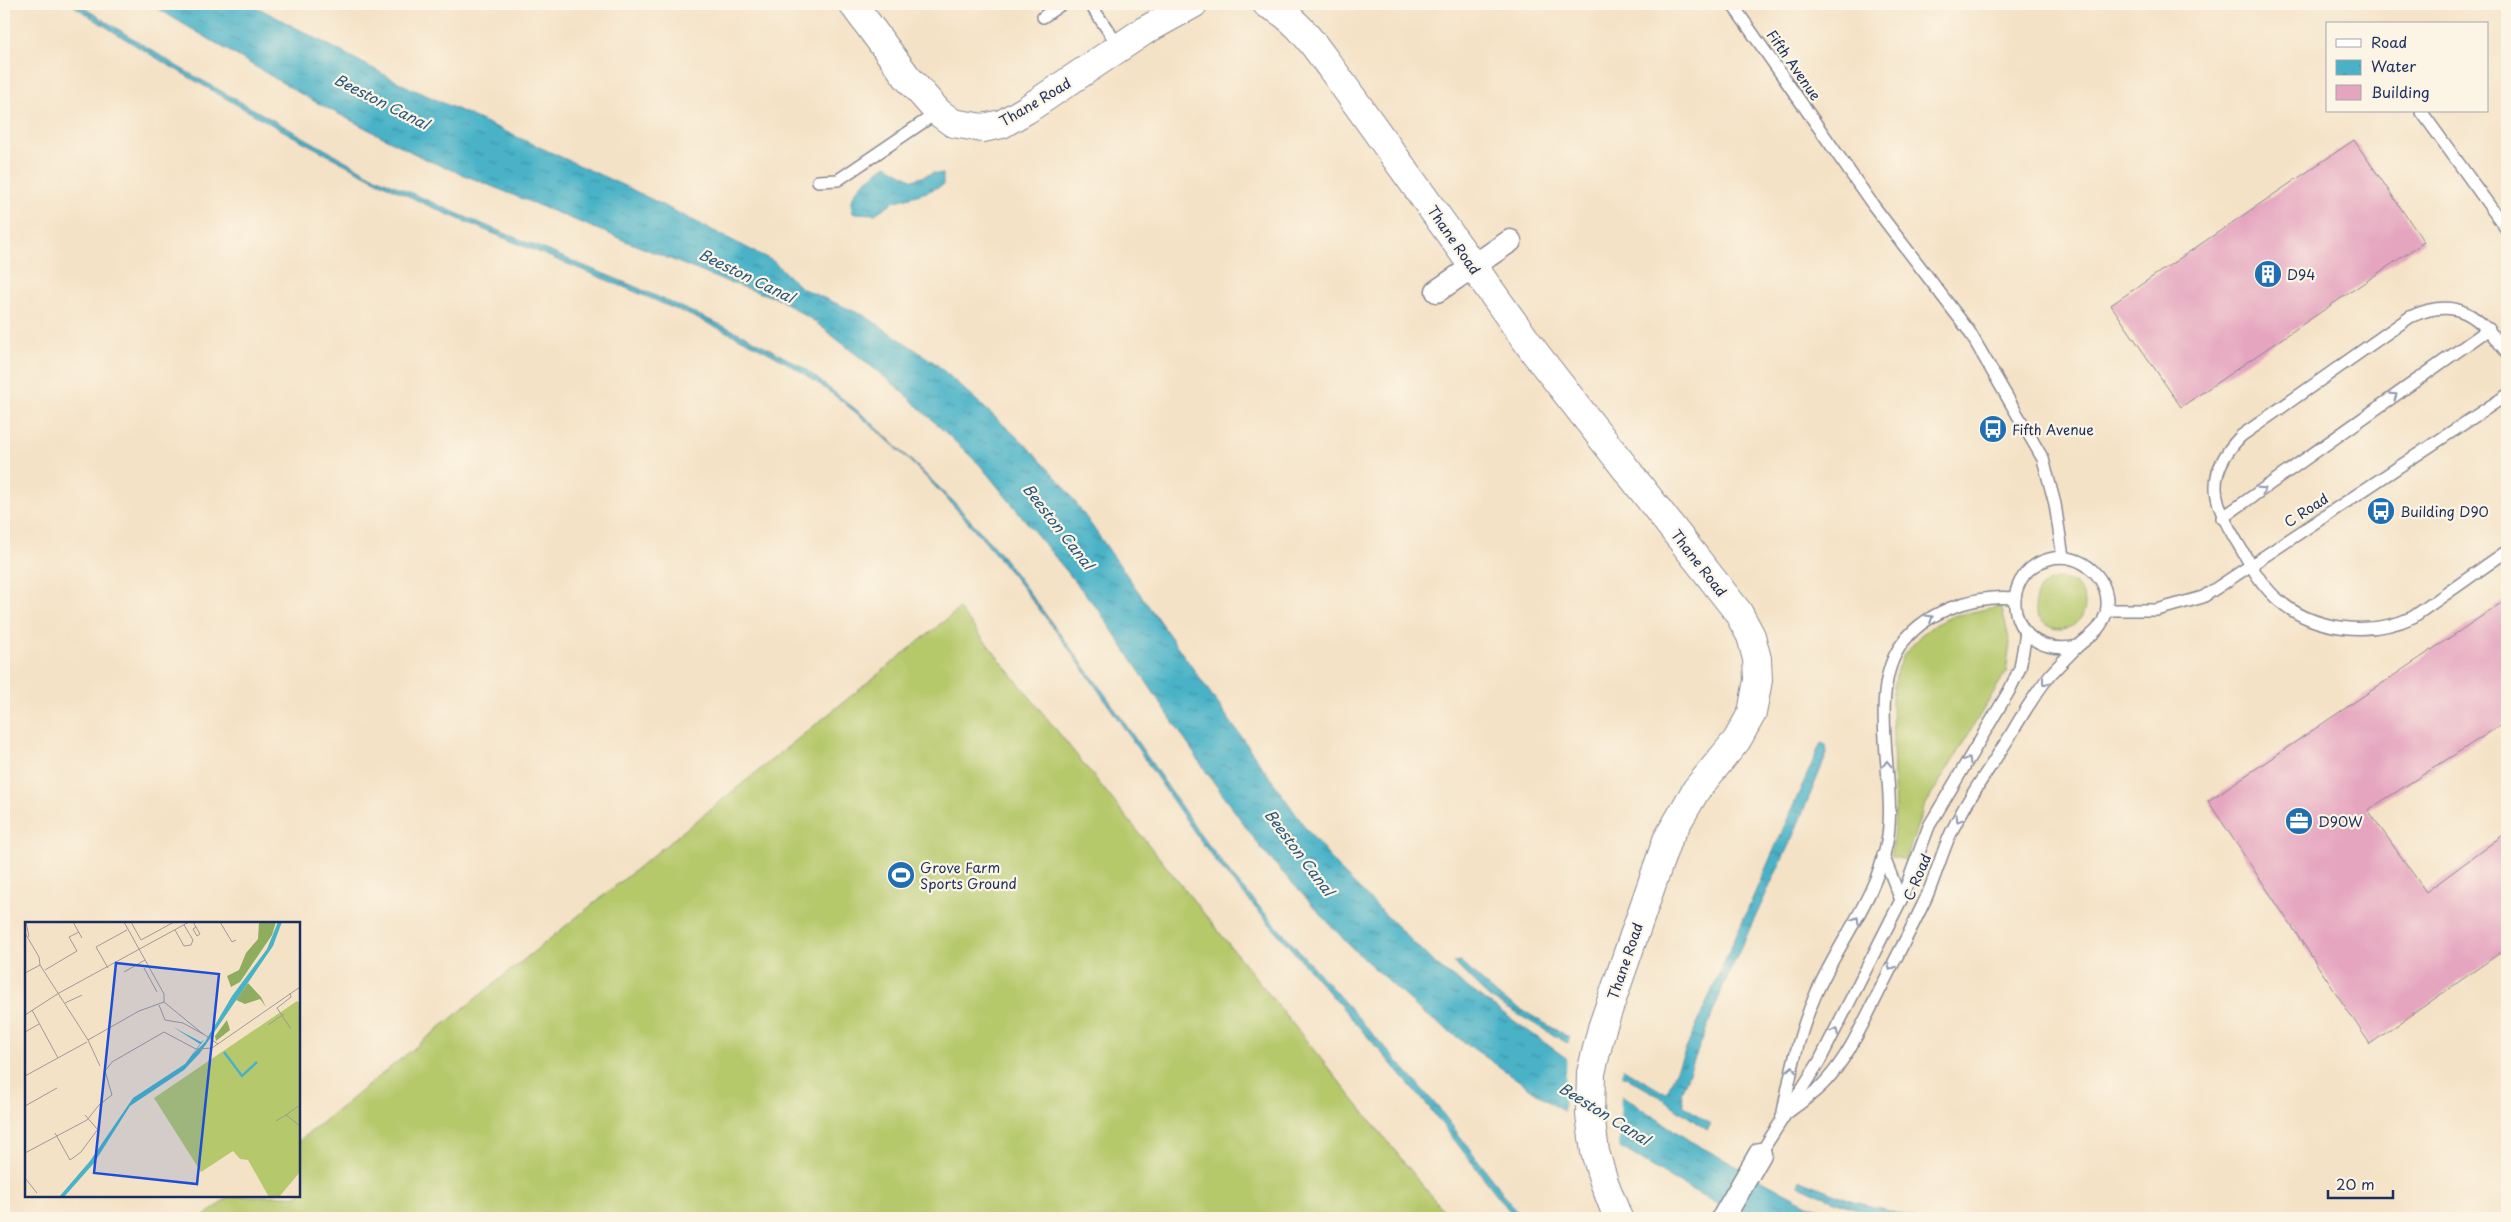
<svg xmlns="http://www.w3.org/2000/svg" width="2511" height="1222" font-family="'Playpen Sans',sans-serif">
<defs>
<pattern id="water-ripples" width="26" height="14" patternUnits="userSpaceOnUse" patternTransform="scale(1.25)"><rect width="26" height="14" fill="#49b2c7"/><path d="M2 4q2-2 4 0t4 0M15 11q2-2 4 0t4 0" fill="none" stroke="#3c91a5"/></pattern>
</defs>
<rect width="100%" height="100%" fill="#fcf5e5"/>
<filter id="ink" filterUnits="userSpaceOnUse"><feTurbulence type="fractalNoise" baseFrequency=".02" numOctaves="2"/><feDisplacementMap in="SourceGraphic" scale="10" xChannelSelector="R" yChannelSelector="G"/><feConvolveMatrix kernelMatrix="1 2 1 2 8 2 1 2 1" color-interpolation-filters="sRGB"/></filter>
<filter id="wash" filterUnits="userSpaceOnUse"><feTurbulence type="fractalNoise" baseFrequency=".0096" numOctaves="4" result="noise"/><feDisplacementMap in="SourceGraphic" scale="20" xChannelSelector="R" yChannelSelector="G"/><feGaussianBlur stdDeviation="1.12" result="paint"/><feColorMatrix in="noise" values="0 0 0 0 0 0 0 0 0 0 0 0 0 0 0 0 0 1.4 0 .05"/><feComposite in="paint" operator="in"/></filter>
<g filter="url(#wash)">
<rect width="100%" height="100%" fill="#f4e2c6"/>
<g fill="#b5c86b" stroke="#687c64">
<circle cx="2060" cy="604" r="25"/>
<path d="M2001 606 2010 643 2006 672 1923 809 1906 860 1891 856 1895 818 1892 697 1897 670 1903 656 1921 635 1936 624 1953 616Z"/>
<path d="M959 609 1449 1218H202L230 1196H299V1141Z"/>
</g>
<g fill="url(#water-ripples)" stroke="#327092">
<path d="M71 4H78L180 68 371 175 463 216 631 285 748 337 804 368 869 420 954 502 1002 556 1107 697 1195 827 1233 877 1437 1106 1522 1218H1515L1428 1106 1225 873C1184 821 1149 764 1111 709 1031 592 934 467 819 384 778 354 732 334 687 314 610 280 531 250 454 217 385 187 321 152 255 115 193 80 131 44 71 4Z"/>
<path d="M150 4H251L406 86 631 189 773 261 801 288 865 316 935 363 1028 447 1063 485 1305 827 1340 870 1436 965 1566 1058 1690 1141 1799 1200 1841 1218H1744L1672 1179 1555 1106 1423 1013 1348 944 1264 852 1205 770 1100 612 980 465 896 386 814 321 779 299 719 279 425 159 308 98Z"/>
<path d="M886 165 913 180 933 173 943 174V185L927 192 893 202 875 214 853 213C846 190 870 178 886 165Z"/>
<path d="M1821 743 1826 745 1827 754 1824 761 1793 836 1725 982 1681 1093 1684 1106 1711 1124 1707 1130 1660 1097 1490 998 1454 963 1461 962 1498 996 1661 1091 1667 1092Z"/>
<path d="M1800 1180 1856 1202 1914 1218C1875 1218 1836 1203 1802 1187L1798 1184Z"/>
</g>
<g fill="#f4e2c6">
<path d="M1571 1035 1623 1065 1622 1077 1568 1046Z"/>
<path d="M1567 1055 1621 1092 1619 1148 1564 1114Z"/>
</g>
<g id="blocks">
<g fill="#e5a5bf">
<path d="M2354 140 2424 242 2181 407 2111 305Z"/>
<path d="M2507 599V721L2368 810 2426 892 2507 832V948L2370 1044 2208 801Z"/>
</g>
</g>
</g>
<g filter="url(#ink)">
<use href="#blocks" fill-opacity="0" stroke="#888892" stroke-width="1"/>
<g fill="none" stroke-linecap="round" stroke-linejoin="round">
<defs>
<g id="lane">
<path d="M1090 4 1120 48"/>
<path d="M1732 4 1873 205 1969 331 2043 459 2055 504 2063 557"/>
<path d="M1043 17 1062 4"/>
<path d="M2421 111 2507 230"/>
<path d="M818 181 838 180 938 112"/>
<path d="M2507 353C2479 316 2457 295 2410 317L2241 436C2202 476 2214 504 2240 547 2250 564 2260 583 2275 597 2311 631 2370 637 2413 617L2507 551"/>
<path d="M2222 518 2489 329"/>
<path d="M2107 610H2157L2203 597 2507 395"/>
<path d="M1883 855 1901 900"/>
<path d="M1782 1117C1796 1106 1813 1095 1825 1082 1848 1057 1861 1027 1876 998 1892 965 1910 932 1926 898 1935 878 1941 855 1950 835 1966 800 1990 768 2010 736 2022 715 2035 694 2050 675 2058 666 2068 656 2077 647 2089 636 2101 631 2106 613 2114 580 2081 550 2049 559 1994 574 2007 661 2078 646"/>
<path d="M1782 1117C1790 1076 1798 1035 1815 996 1837 944 1876 899 1887 842 1898 785 1867 698 1899 648 1922 612 1974 594 2015 598"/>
<path d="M1760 1154 1819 1062 1901 900 1929 826 2009 691 2020 668 2026 633"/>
</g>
<g id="street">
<path d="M1437 291 1510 241"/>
<path d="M1723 1218 1760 1154"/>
</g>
<g id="secondary">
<path d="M853 4 907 77 938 112 953 123 983 128 1002 124 1026 110 1144 31 1193 4"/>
<path d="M1267 4C1295 16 1313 44 1331 68L1536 354 1738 612 1751 636 1757 659 1758 680 1752 713 1737 740 1696 790 1667 840 1602 1028 1591 1073 1590 1115 1595 1152 1604 1182 1618 1218"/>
</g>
</defs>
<use href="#lane" stroke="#888892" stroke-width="14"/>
<use href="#street" stroke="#888892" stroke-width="25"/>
<use href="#secondary" stroke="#888892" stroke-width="30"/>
<use href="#lane" stroke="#fff" stroke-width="11"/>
<use href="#street" stroke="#fff" stroke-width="22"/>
<use href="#secondary" stroke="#fff" stroke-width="28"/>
</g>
<defs><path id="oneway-chevron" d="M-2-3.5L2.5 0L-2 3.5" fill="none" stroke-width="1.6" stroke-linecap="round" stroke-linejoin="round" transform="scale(1.25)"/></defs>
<g stroke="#8d97ae">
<use href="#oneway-chevron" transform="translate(2394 396) rotate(-35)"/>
<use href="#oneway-chevron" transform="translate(2262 490) rotate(-35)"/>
<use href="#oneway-chevron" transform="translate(1930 618) rotate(-31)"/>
<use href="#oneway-chevron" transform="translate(2045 682) rotate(127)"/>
<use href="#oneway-chevron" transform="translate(1968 760) rotate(-59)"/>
<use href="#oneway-chevron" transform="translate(1887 764) rotate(-92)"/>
<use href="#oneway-chevron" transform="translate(1959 819) rotate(121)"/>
<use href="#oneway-chevron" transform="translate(1856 920) rotate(-60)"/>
<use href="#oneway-chevron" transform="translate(1891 967) rotate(117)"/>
<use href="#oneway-chevron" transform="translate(1835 1031) rotate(-63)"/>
<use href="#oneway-chevron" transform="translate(1792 1069) rotate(-78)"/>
</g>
</g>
<defs>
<symbol id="building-disc" viewBox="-11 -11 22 22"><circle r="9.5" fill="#1f6fb2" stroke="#fcf5e5"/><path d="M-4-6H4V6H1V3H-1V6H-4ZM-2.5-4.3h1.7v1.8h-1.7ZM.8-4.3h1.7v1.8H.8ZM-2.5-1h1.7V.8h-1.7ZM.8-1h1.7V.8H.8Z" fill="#fff"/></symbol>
<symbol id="bus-disc" viewBox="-11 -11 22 22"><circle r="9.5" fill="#1f6fb2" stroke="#fcf5e5"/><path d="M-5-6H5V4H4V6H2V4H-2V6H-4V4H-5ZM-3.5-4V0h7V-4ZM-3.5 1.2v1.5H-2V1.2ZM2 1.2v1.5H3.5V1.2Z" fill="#fff"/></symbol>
<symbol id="office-disc" viewBox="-11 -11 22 22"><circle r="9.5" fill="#1f6fb2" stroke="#fcf5e5"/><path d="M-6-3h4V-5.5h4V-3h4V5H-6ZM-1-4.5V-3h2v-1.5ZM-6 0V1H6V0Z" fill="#fff"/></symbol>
<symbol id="stadium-disc" viewBox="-11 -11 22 22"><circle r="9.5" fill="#1f6fb2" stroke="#fcf5e5"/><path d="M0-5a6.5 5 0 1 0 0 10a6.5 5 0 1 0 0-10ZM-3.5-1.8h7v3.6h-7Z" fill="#fff"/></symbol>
</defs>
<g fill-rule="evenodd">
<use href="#building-disc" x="2252" y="258" width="32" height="32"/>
<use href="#bus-disc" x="1977" y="413" width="32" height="32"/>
<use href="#bus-disc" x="2365" y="495" width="32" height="32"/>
<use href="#office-disc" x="2283" y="805" width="32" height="32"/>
<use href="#stadium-disc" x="885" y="859" width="32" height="32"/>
</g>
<g text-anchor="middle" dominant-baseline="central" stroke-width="4.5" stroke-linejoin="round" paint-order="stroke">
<g font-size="14" fill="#1b2f5e" stroke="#fcf5e5">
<text transform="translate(1794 65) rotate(55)">Fifth Avenue</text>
<text transform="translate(1035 102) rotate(-31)">Thane Road</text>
<text transform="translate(1454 240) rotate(55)">Thane Road</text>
<text transform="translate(2306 510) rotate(-33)">C Road</text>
<text transform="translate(1699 563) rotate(52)">Thane Road</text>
<text transform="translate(1917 877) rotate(-67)">C Road</text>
<text transform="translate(1625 961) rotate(-71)">Thane Road</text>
</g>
<g font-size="14" fill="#1b2f5e" stroke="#fcf5e5" text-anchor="start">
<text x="2287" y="274">D94</text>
<text x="2012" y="429">Fifth Avenue</text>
<text x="2400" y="511">Building D90</text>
<text x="2318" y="821">D90W</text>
<text x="920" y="867">Grove Farm<tspan x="920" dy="16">Sports Ground</tspan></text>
</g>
<g font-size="15" font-style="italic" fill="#29567e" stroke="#fcf5e5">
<text transform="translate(382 101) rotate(27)">Beeston Canal</text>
<text transform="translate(747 275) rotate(26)">Beeston Canal</text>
<text transform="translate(1059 526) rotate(52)">Beeston Canal</text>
<text transform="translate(1300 852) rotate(53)">Beeston Canal</text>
<text transform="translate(1605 1113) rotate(32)">Beeston Canal</text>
</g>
</g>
<g transform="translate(25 922)">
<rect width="275" height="275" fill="#f4e2c6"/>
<path d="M272 79 275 81V250L254 275H244L223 238 215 237 208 229 176 250 129 176Z" fill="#b5c86b"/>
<path d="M234 0H251L247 13 215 60 206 65 202 54 214 48 221 31 233 17ZM223 61 236 75 241 85 235 77 220 82 211 78ZM202 98 205 108 191 119 190 114Z" fill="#90ac5f"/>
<path d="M253 0H257L248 24 175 131 159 148 105 184 69 241 39 275H34L65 239 108 176 160 142 175 122 148 105 176 120 179 118 168 132 180 120 207 74 242 27Z" fill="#49b2c7"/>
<path fill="none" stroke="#49b2c7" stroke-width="2.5" d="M199 130 217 154 232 140"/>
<path fill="none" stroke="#9d9a9c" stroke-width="1" d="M1 0 4 15M48 0 57 16M99 0 139 72V80L178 112M106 0 116 18 149 0M168 0 175 12 172 14 168 7 171 5M195 0 207 20 211 18M150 8 159 24 166 23 168 18 159 3M0 11 14 35 15 43 63 118 75 144M83 46 71 25 102 8M119 46 132 70M20 48 52 29 44 15 54 10M99 50 120 38M0 51 15 43M265 71 266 75 252 86 266 107M40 81 57 73M134 83 140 98 158 101 178 112M7 88 33 136M0 93 34 71 164 0M243 103 259 92M0 110 14 102M177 111 193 122M63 118 114 89 139 80M0 154 62 120M0 184 32 166M60 193 73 208M261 193 275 183M251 199 261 193 275 204M30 211 45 238 56 230 73 207M0 231 62 198 74 183 87 173 80 149 87 140 139 110 171 127 187 126 275 65M0 256 12 271"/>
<path fill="#1d4ed8" fill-opacity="0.15" stroke="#1d4ed8" stroke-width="2.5" d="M91 41 194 52 172 262 69 251Z"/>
<rect width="275" height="275" fill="none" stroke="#1b2f5e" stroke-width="2.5"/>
</g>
<rect width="2511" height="1222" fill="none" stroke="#fcf5e5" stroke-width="20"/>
<rect x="2326" y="22" width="162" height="90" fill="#fcf5e5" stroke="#a2a6af"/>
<rect x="2336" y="39" width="25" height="8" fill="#ffffff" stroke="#a2a6af"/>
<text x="2371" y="48" font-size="15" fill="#1b2f5e">Road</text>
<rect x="2336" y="60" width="25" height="15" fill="url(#water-ripples)" stroke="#a2a6af"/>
<text x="2371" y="72" font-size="15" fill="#1b2f5e">Water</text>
<rect x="2336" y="85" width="25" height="15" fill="#e5a5bf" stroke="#a2a6af"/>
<text x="2371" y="98" font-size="15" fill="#1b2f5e">Building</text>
<path d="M2328 1190v8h65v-8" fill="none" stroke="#1b2f5e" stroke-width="2.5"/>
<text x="2336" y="1190" font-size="15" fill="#1b2f5e" stroke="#fcf5e5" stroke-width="4" paint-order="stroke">20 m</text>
</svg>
